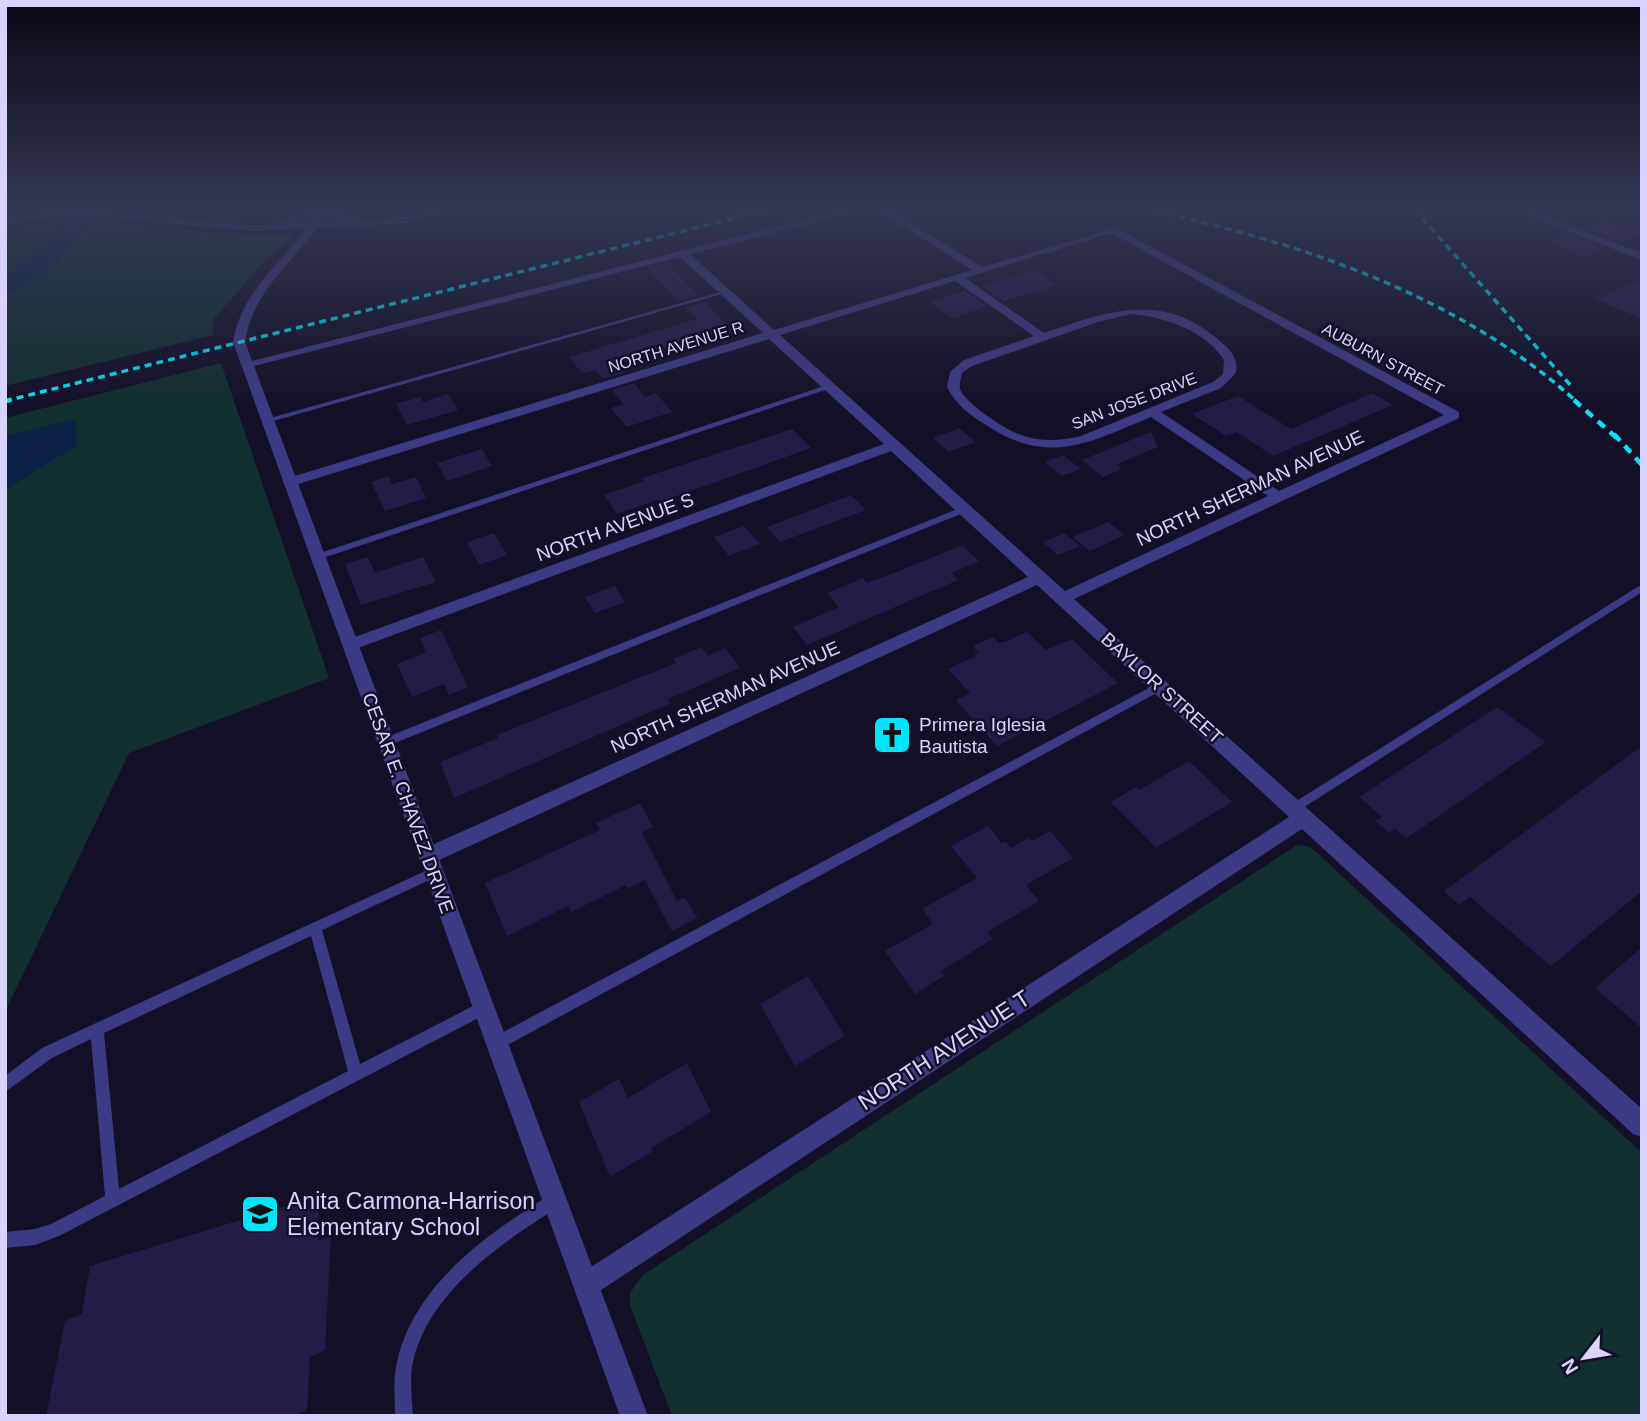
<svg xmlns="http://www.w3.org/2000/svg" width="1647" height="1421" font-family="Arial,sans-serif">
<rect width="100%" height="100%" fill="#130f26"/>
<g fill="#12302f">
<path d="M99 220 239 236H292L267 258 213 320V335L5 386V229L50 222Z"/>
<path d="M221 363 329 678 129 753 5 1012V418Z"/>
<path d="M1297 845 1310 847 1316 852 1642 1153V1416H672L630 1305V1293L643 1275Z"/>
</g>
<path fill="#0c2248" d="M75 419 77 445 5 490V436Z"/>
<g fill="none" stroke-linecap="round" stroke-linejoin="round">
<path fill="#0c2248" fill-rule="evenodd" d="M81 211 89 213 93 218C75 244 37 287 5 295V275L40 250 73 213Z"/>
</g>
<g fill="#241b47">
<path d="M1604 221 1640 234 1621 242 1585 228Z"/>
<path d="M1569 235 1605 248 1584 257 1549 242Z"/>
<path d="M667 263 698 295 679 301 648 268Z"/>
<path d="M1035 270 1057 285 1003 301 982 286Z"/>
<path d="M1642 279V319L1595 299Z"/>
<path d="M965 291 987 306 953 319 930 302Z"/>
<path d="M705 302 727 324 720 326 725 331 616 363 624 373 603 379 595 370 582 373 569 357 697 319 685 307Z"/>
<path d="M634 383 645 397 656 393 672 412 627 427 611 408 623 404 612 390Z"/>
<path d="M1372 393 1393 405 1273 456 1237 432 1226 436 1192 414 1238 396 1291 429Z"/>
<path d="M448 394 458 410 407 425 396 404 420 397 423 402Z"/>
<path d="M959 428 976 442 949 452 933 438Z"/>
<path d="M792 429 811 448 660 502 659 499 617 514 604 495 644 481 642 478Z"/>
<path d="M1151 432 1158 447 1117 464 1122 469 1103 477 1082 460Z"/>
<path d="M482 449 492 466 447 481 437 463Z"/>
<path d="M1063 455 1081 469 1062 476 1045 462Z"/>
<path d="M389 476 392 484 416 477 426 498 385 511 371 482Z"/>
<path d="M851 495 866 510 780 542 767 527Z"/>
<path d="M1108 522 1125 535 1090 551 1073 537Z"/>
<path d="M744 526 760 544 729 556 714 537Z"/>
<path d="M494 533 507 555 479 565 467 542Z"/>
<path d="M1064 533 1080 546 1058 555 1043 542Z"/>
<path d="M962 545 979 561 952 573 958 580 807 645 793 627 839 607 827 593 863 578 867 583 904 569Z"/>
<path d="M368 557 375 573 423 557 436 582 361 605 345 564Z"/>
<path d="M615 586 625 602 595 613 585 597Z"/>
<path d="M441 630 468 687 449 695 444 684 412 697 397 664 426 652 420 638Z"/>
<path d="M1027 632 1046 650 1072 639 1118 683 997 746 956 700 970 693 948 669 976 656 974 654 979 652 973 646 993 637 999 643 1004 642Z"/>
<path d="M702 647 708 656 725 648 740 668 668 699 671 703 454 798 440 762 498 738 497 735 676 663 673 659Z"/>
<path d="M1497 707 1546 742 1407 838 1395 829 1389 833 1375 821 1382 817 1359 797Z"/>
<path d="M1642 746V891L1551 966 1470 897 1459 905 1444 891Z"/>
<path d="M1189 761 1232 802 1156 848 1111 802 1136 787 1139 790Z"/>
<path d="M640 803 653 827 642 833 677 901 685 897 697 918 672 931 645 880 628 888 626 885 571 912 568 906 507 936 485 883 600 830 596 823Z"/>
<path d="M988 826 1002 843 1005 841 1011 848 1029 838 1032 841 1050 831 1073 858 1026 885 1039 901 987 932 993 939 941 971 944 976 915 994 885 951 933 924 922 909 977 878 951 846Z"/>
<path d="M1642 947V1028L1595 988Z"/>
<path d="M808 976 845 1036 795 1066 760 1004Z"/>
<path d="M687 1063 711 1112 651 1148 653 1151 610 1177 579 1102 619 1079 628 1098Z"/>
<path d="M319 1196 318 1241 331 1236 325 1350 310 1357 307 1411 291 1416H46L65 1321 82 1314 90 1266Z"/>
</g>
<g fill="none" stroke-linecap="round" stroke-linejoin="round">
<g fill="#3d3a85" fill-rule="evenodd">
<path d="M724 291 729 292 270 422H264L263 420Z"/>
<path d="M827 385 834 387 320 559H314L312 557 314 555Z"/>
<path d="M965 506 969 509 968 511 390 745H382L381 742 382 739Z"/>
<path d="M1639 586 1642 587V592L1298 811 1294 813 1290 811 1288 808 1290 805Z"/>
<path d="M1160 682 1165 686 1164 689 502 1048 497 1050 492 1048 490 1043 492 1038Z"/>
<path d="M434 867 438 868 440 872 438 876 322 930 360 1064 483 1001 488 1003 490 1008 488 1013 59 1236 35 1245 5 1248V1232L35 1229 51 1224 105 1196 91 1039 52 1058 5 1092V1076L42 1048ZM311 936 348 1071 119 1189 104 1033Z"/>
<path d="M555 1193 560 1196 563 1201 560 1206C501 1243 425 1294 412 1367 410 1383 412 1400 413 1416H395C395 1400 393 1383 396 1367 408 1302 461 1254 513 1219 527 1210 540 1200 555 1193Z"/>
</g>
<g fill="#3d3a85" fill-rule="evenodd">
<path d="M65 209 253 225 376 220 407 217 438 209H454L407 223 253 231 70 214 5 225V219Z"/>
<path d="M845 209H882L895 213 982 267 1116 228 1459 412V418L1074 599 1642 1109V1137L1633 1134 1302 829 595 1294 586 1298 577 1294 573 1285 577 1276 1289 817 1037 585 435 862 428 865 421 862 418 856 421 850 1028 577 891 451 350 651 342 645 344 641 884 444 769 339 295 485H285L283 482 285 479 763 333 680 257 246 368 240 364ZM872 212 889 217 972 270 774 330 690 254 852 213ZM1111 233 1444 415 1279 491 1161 412 1221 388 1235 374C1240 361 1231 350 1221 342 1163 290 1109 311 1044 333L965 278ZM955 281 1034 336 964 360 950 372 947 387C956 405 971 416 989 427 1050 466 1090 442 1151 417L1268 496 1065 591 780 335ZM1131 314C1164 317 1205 330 1224 360L1223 374 1213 382 1081 436C1061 441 1040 442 1021 435 1007 431 965 403 960 389 959 384 961 379 962 373L972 366 1098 322Z"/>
<path d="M1521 209H1527L1642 253V260L1521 213Z"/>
</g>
<path fill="#3d3a85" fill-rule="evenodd" d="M311 209C330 209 353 214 369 224 358 230 336 221 327 213 300 258 253 287 245 342L648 1416H620L233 342C242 286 289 259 316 214L270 230 262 228Z"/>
<path fill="#c25bff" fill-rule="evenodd" d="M97 209H117L94 214V210Z"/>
<g stroke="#00e5ff" stroke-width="3.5" stroke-dasharray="7 5" stroke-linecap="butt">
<path d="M1143 209C1297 241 1457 294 1576 401"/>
<path d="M1414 209 1572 387"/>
<path d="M5 401 771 209"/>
</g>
<g stroke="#00e5ff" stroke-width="4.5" stroke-dasharray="9 7" stroke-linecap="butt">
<path d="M1574 400 1619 440"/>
<path d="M5 401 11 400"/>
<path d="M1614 434 1642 465"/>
</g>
</g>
<linearGradient id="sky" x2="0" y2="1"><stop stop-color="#0a0815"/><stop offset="0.51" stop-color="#333752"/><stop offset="1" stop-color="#333752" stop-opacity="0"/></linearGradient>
<rect width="1647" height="408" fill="url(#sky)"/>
<defs>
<symbol id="church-square" viewBox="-11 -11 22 22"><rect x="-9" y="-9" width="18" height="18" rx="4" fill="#00e5ff" stroke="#130f26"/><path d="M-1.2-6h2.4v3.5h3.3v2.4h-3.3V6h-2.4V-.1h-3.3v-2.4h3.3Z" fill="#111"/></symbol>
<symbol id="school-square" viewBox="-11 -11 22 22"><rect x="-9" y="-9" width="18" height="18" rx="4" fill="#00e5ff" stroke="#130f26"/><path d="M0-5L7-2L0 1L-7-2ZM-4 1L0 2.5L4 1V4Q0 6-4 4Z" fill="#111"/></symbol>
</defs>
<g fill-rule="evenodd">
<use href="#church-square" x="870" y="713" width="44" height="44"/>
<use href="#school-square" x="238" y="1192" width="44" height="44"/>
</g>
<g text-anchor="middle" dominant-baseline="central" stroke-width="5" stroke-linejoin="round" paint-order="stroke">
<g font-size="16" fill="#d9d4ff" stroke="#130f26">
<text transform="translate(676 347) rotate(-17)">NORTH AVENUE R</text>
<text transform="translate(1383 359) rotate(28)">AUBURN STREET</text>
<text transform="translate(1134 401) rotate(-21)">SAN JOSE DRIVE</text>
</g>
<g font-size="19" fill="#d9d4ff" stroke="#130f26">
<text transform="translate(1250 488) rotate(-25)">NORTH SHERMAN AVENUE</text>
<text transform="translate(615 527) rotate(-20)">NORTH AVENUE S</text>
<text transform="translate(1162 688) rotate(42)">BAYLOR STREET</text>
<text transform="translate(725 697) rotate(-24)">NORTH SHERMAN AVENUE</text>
<text transform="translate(408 803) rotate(70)">CESAR E. CHAVEZ DRIVE</text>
</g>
<g font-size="19" fill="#d9d4ff" stroke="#130f26" text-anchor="start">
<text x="919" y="724">Primera Iglesia<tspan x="919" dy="22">Bautista</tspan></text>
</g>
<g font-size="23" fill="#d9d4ff" stroke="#130f26">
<text transform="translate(944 1050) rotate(-33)">NORTH AVENUE T</text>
</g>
<g font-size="23" fill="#d9d4ff" stroke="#130f26" text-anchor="start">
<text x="287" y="1201">Anita Carmona-Harrison<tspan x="287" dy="26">Elementary School</tspan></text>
</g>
</g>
<rect width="1647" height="1421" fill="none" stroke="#d9d4ff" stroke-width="14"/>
<g transform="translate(1584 1358) rotate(239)" stroke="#130f26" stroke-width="5" paint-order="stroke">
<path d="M0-5L12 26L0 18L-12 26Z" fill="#d9d4ff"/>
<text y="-10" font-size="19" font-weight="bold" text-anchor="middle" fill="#d9d4ff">N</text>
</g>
</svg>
